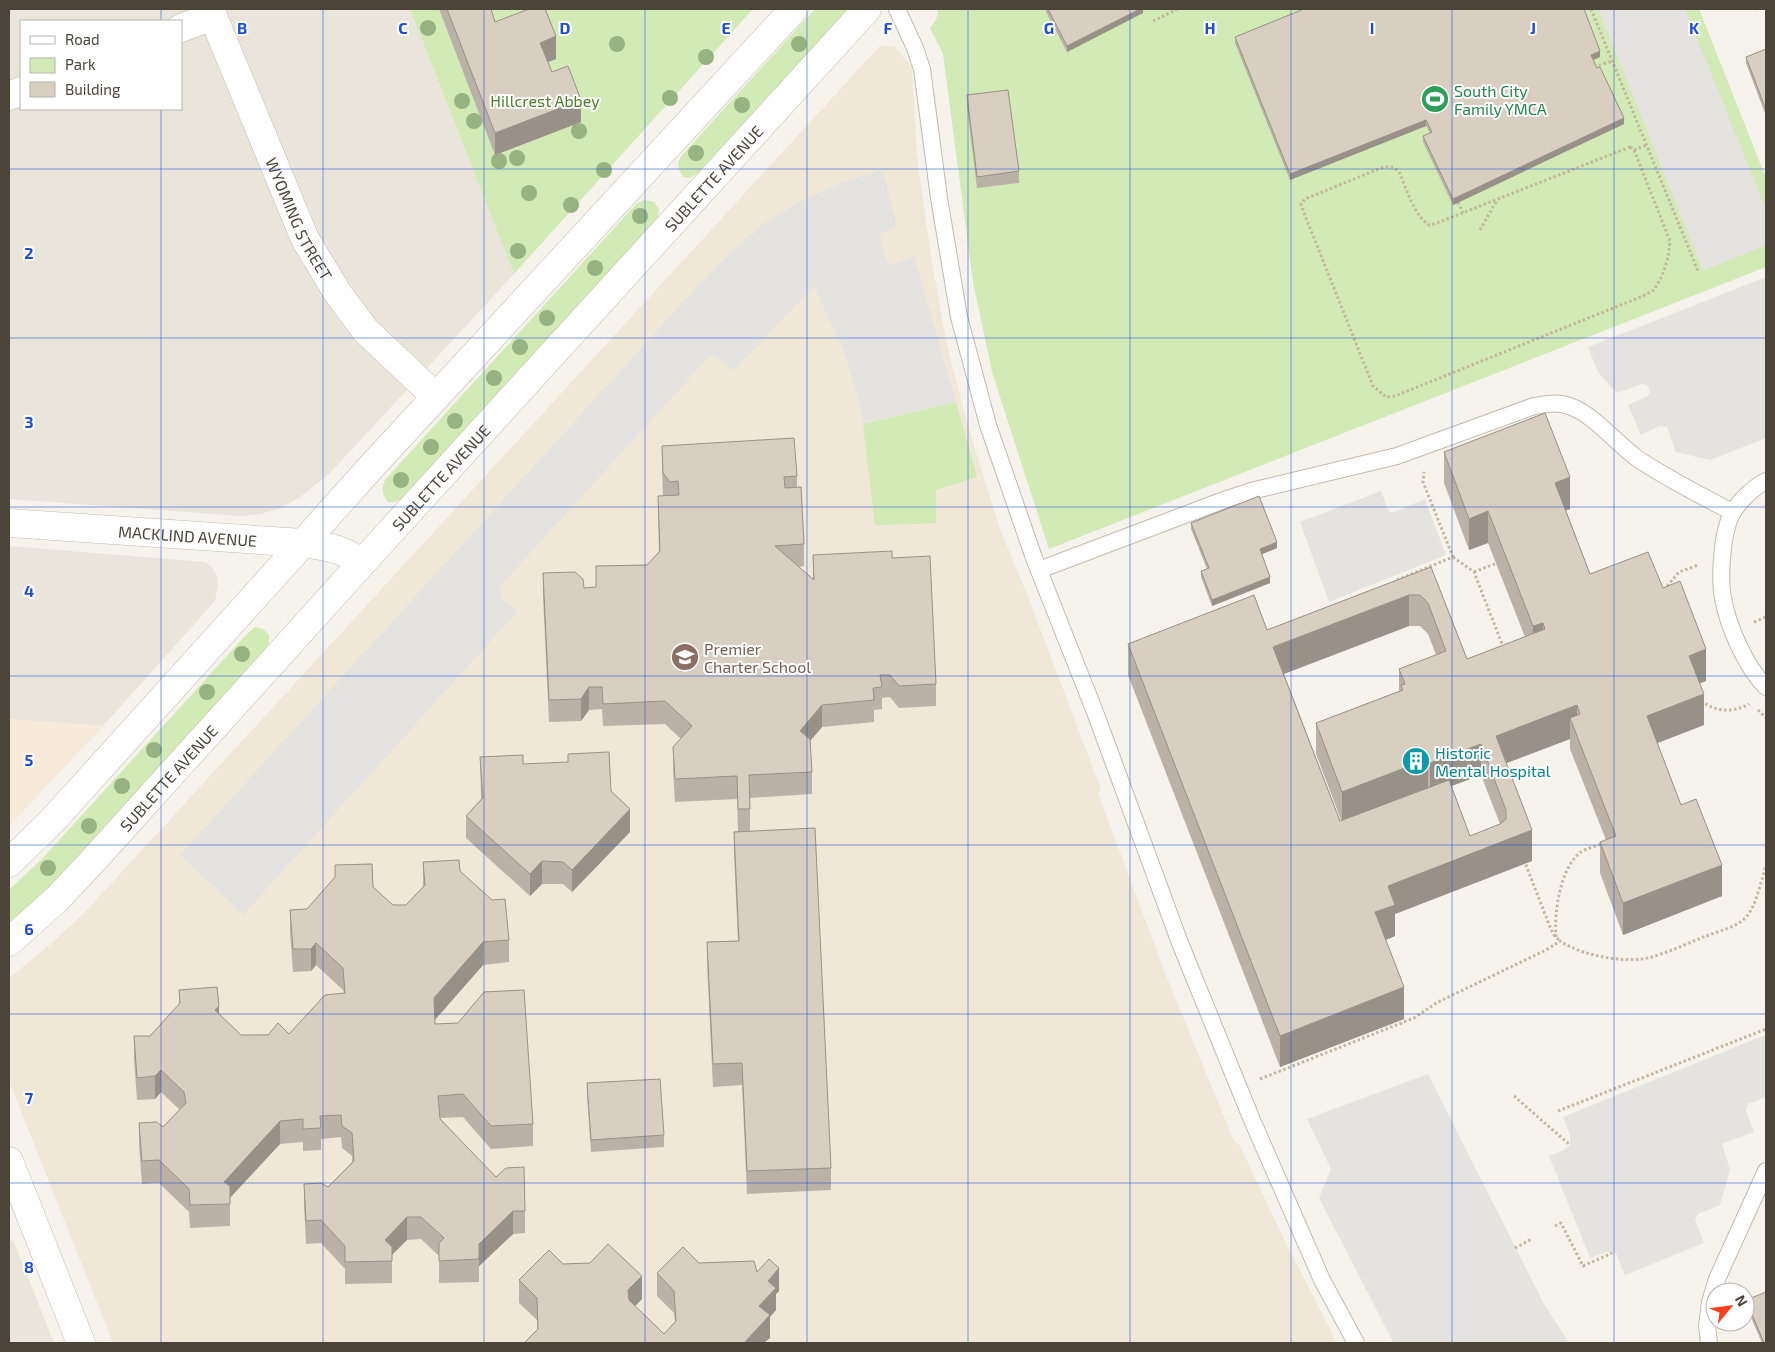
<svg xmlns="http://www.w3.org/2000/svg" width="1775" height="1352" font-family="'Exo 2',sans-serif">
<rect width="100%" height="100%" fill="#f6f3ec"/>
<g fill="#eae5da" fill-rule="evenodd">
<path d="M9 9H410L514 274 331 472 299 498 281 508 261 514 241 516 9 499ZM21 21H181V109H21Z"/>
<path d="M9 546 205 562 211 566 217 576 218 584 215 601 103 726 9 719Z"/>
<path d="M13 1240 54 1343H9V1242Z"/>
</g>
<path fill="#f7ead8" d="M9 719 103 726 9 826Z"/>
<path fill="#efe8d6" d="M888 46 895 47 912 67 917 157 932 263 947 345 968 426 1000 529 1027 594 1101 789 1098 793 1165 973 1234 1141 1240 1146 1283 1237 1337 1343H113L9 1081V978L52 943 86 911 879 47Z"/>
<g fill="#d2eab5">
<path d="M410 9H753L514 274Z"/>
<path d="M815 9H848L698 173 690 178 683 177C678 168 676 164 682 155Z"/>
<path d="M937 9H1699L1766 178V267L1049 549 992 372 973 282 943 54 930 28C935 22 939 17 937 9Z"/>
<path d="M644 200 654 202 659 209 658 218 402 499 395 502H388C382 494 381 490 385 480L636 204Z"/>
<path d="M956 402 977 477 936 490V523L875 525 863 424Z"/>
<path d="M255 627 263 629 269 635V646L263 654 56 879 29 906 9 922V890L42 859 245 636Z"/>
</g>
<g fill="#e5e3e0">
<path d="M1598 9H1685L1766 210V245L1703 271Z"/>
<path d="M883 170 897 226 885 232 880 236 884 255 887 261 893 265 914 256 956 402 863 423 858 397 843 349 814 286 733 371 718 358 713 356 708 358 502 584 500 590 502 600 518 611 243 915 180 855 695 289 728 255 763 224 799 202 845 181Z"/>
<path d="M1766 277V438L1710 460 1676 452 1667 427 1660 426 1641 435 1628 405 1648 396 1650 392 1647 385 1641 384 1617 393 1598 372 1588 347Z"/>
<path d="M1381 491 1389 512H1394L1425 499 1446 555 1329 602 1300 522Z"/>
<path d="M1765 1035 1766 1038V1097L1748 1104 1746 1111 1754 1132 1722 1144 1730 1170 1720 1205 1698 1214 1695 1220 1704 1243 1625 1275 1616 1253 1607 1252 1590 1258 1549 1156 1562 1151 1570 1145V1135L1563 1117Z"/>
<path d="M1428 1074 1543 1302 1569 1343H1394L1392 1340 1319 1198 1331 1169 1307 1119Z"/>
</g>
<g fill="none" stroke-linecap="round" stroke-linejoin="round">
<defs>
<g id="service">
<path d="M897 9 915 48 922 69 939 198 959 317 988 425 1034 558 1095 712 1180 943 1252 1120 1322 1280 1356 1343"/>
<path d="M1766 481C1754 487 1740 500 1733 512 1722 530 1719 577 1723 598 1728 627 1746 667 1766 687"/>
<path d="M1039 570 1224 500 1251 491 1397 456 1534 406C1547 404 1559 401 1572 407 1595 416 1617 444 1638 459 1668 479 1700 495 1732 512"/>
<path d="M1709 1343 1707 1326 1710 1302 1717 1279 1766 1171"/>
</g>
<g id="minor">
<path id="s1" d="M210 9 305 239 337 292 365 330 436 397"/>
<path d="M181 28 213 16"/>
<path d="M9 96 21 91"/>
<path d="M9 863 53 820 303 543"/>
<path id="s2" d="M9 942 56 900 90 864 362 563"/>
</g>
<g id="tertiary">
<path id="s3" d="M9 523 303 543C327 547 342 548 362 563L867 9"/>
<path d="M303 543 372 466 794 9"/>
<path d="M9 1161 81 1343"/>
</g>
</defs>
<use href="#service" stroke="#c2bbae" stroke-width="18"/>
<use href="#minor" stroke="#c2bbae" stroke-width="29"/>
<use href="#tertiary" stroke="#c2bbae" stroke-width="29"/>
<g stroke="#c4b79f" stroke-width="3" stroke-dasharray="2.5 2.5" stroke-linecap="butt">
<path d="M1591 9 1698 271"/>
<path d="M1755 9H1756"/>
<path d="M1153 21 1176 10 1175 9"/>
<path d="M1594 67 1612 61"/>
<path d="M1630 147 1634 150 1670 241 1668 258 1662 276 1654 290 1643 296 1395 396 1386 397 1373 386 1304 213 1301 204 1305 199 1381 168C1389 166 1393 166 1399 172 1407 189 1413 214 1429 225L1437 223Z"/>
<path d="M1634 150 1647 145"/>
<path d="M1458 202 1463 213"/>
<path d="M1480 230 1497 200"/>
<path d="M1453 557 1474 572 1504 649"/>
<path d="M1474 572 1497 563"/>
<path d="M1397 580 1453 557 1423 482 1424 472"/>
<path d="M1664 590 1679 572 1698 565"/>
<path d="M1754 622 1766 617"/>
<path d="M1701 701C1717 712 1732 713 1749 704"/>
<path d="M1758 710 1766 718"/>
<path d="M1524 860 1550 927 1554 935 1560 941"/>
<path d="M1556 937C1554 913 1560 867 1581 852 1587 848 1597 846 1604 843"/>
<path d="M1260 1079 1414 1018 1438 1002 1546 950 1560 941C1583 956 1625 964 1652 957 1671 951 1689 943 1706 936 1719 931 1738 927 1747 916 1757 904 1761 880 1766 866"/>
<path d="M1514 1096 1570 1145"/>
<path d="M1558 1111 1766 1029"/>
<path d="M1555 1226 1561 1223 1583 1266 1612 1253"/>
<path d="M1515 1248 1532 1239"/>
</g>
<use href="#service" stroke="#fff" stroke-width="16"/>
<use href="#minor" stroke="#fff" stroke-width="28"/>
<use href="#tertiary" stroke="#fff" stroke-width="28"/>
</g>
<g fill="#97b381">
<circle cx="428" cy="28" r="8"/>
<circle cx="617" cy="44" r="8"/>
<circle cx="799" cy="44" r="8"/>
<circle cx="706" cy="57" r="8"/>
<circle cx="670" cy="98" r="8"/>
<circle cx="462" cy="101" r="8"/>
<circle cx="742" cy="105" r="8"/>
<circle cx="474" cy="121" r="8"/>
<circle cx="579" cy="131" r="8"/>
<circle cx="696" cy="153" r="8"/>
<circle cx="517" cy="158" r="8"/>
<circle cx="499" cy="161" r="8"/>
<circle cx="604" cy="170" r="8"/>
<circle cx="529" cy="193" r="8"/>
<circle cx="571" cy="205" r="8"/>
<circle cx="640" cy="216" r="8"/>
<circle cx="518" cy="251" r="8"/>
<circle cx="595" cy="268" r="8"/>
<circle cx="547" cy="318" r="8"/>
<circle cx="520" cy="347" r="8"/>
<circle cx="494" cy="378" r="8"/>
<circle cx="455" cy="421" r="8"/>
<circle cx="431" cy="447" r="8"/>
<circle cx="401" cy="480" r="8"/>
<circle cx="242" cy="654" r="8"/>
<circle cx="207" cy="692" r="8"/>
<circle cx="154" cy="750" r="8"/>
<circle cx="122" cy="786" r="8"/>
<circle cx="89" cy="826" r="8"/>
<circle cx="48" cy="868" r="8"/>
</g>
<g fill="#bab2a6" fill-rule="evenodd">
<path d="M439 9H491L495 22 556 59 548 62 552 72 581 122 495 155Z"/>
<path d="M1046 9H1143V13L1067 52 1046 12Z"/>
<path d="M1235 37 1600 57 1593 60 1624 124 1453 205 1423 142V136L1430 133 1426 126 1290 180 1235 43Z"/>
<path d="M1766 49V116L1746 63V57Z"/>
<path d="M967 95 1019 171V183L977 188 967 107Z"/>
<path d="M662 446 797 476V487L804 544V566L799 567 813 579V555L892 558 936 684V706L899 708 890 697 882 698V709L874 710V722L822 727 810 741 812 772V794L750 798V831L831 1168V1190L747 1194 742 1085 713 1087 707 964V942L738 941 734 854V832L738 831 737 799 675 802 673 770V747L681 739 665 724 603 726 602 709 589 710 581 721 549 722 543 596V573L584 588 596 587V566L647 565 659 552 658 518V496H663L662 469Z"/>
<path d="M1444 452 1570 509 1566 510 1590 574 1663 588 1706 681 1700 683 1704 725 1657 743 1681 805 1722 896 1623 935 1600 873V842L1606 840 1570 749V739L1506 763 1532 861 1395 914V936L1386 940 1404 1019 1280 1067 1128 675V644L1267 630 1431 567 1467 659 1525 637 1488 543 1469 550 1444 483ZM1409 626H1420L1428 634 1436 655 1399 669V691L1316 723V754L1341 820 1340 821 1284 674ZM1481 775 1500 824 1470 836 1451 786Z"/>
<path d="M1191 523 1277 548 1262 554 1270 583 1212 606 1201 577V571L1207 569 1191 529Z"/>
<path d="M480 757 611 791 630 832 572 892 563 884H542L530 896 466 838V816L481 799Z"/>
<path d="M423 862 460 871 509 940V962L483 965 435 1019V1024L533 1124V1146L491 1149 463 1117 440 1118 525 1211V1233L513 1234 479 1266V1282L439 1283V1256L421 1239 407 1240 392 1254V1283L345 1284V1269L321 1243 306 1244 304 1206V1184L328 1187 352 1162V1156L342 1148 341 1137 321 1139V1150L303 1151V1142L280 1144 230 1198V1226L190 1228 189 1212 159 1183 142 1184 139 1145V1123L163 1127 180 1110 161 1092 155 1099 137 1100 134 1059V1036H150L179 1005V990L219 1014 241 1035 289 1034 344 993 343 990 316 965 311 971 293 972 290 932V910L307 909 373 887 393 905H406L423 887Z"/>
<path d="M587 1083 664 1135V1147L591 1152 587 1095Z"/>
<path d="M699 1263 757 1272 779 1291 776 1294V1310L770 1317V1338L537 1330V1320L519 1303V1280L563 1264 642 1299 635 1306 664 1334 675 1322 674 1313 657 1296V1273Z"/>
<path d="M1746 1300 1766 1343H1762L1746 1306Z"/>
</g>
<g fill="#979187">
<path d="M1140 9H1143V13L1067 52V46Z"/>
<path d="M556 36V59L540 65V43Z"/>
<path d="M1600 51V57L1591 61V55Z"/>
<path d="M581 100V122L495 155V133Z"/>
<path d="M1624 118V124L1453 205V199Z"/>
<path d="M1426 120V126L1290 180V174Z"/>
<path d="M1570 477V509L1555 514V483Z"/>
<path d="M1488 511V543L1469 550V519Z"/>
<path d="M1277 542V548L1260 555V549Z"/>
<path d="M1270 577V583L1212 606V600Z"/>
<path d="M1409 595V626L1273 678V647Z"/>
<path d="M1543 623V654L1533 658V626Z"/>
<path d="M1706 649V681L1689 687V656Z"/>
<path d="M589 687V710L581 721V699Z"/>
<path d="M1704 694V725L1647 747V716Z"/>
<path d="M822 705V727L800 753V731Z"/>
<path d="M1577 705V734L1570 718V739L1496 767V736Z"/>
<path d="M1481 744V775L1430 794V763Z"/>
<path d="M1428 759V791L1342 824V792Z"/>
<path d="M630 809V832L572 892V870Z"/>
<path d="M1532 830V861L1395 914V936L1375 944V912L1388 886Z"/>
<path d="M542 861V884L530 896V874Z"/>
<path d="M1722 865V896L1623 935V903Z"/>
<path d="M483 942V965L434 1021V998Z"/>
<path d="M316 943V965L311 971V949Z"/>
<path d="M1404 987V1019L1280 1067V1036Z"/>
<path d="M219 1006V1029L215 1010Z"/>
<path d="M161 1070V1092L155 1099V1076Z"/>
<path d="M280 1121V1144L224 1204V1182Z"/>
<path d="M513 1211V1234L479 1266V1244Z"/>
<path d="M407 1217V1240L386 1261 385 1240Z"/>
<path d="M779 1268V1291L776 1294V1310L770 1317V1338L764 1343H744L759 1306 768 1281Z"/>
<path d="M642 1276V1299L628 1313V1290Z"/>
</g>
<g fill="#d8cfc1" stroke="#979187" fill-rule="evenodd">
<path d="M447 9H491L495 22 529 9H545L556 36 540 43 552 72 568 66 581 100 495 133Z"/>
<path d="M1048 9H1140L1067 46Z"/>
<path d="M1304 9H1584L1600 51 1591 55 1597 68 1600 67 1624 118 1453 199 1423 136 1432 132 1426 120 1290 174 1235 37Z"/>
<path d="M1766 49V110L1746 57Z"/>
<path d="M1008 90 1019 171 977 177 967 95Z"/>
<path d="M1545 413 1570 477 1555 483 1590 574 1648 552 1663 588 1680 581 1706 649 1689 656 1704 694 1647 716 1681 805 1696 799 1722 865 1623 903 1600 842 1616 836 1570 718 1580 714 1577 705 1496 736 1532 830 1388 886 1395 905 1375 912 1404 987 1280 1036 1128 644 1254 595 1267 630 1431 567 1467 659 1545 629 1543 623 1533 626 1488 511 1469 519 1444 452ZM1409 595H1420L1428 603 1446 651 1399 669 1405 684 1401 685 1403 690 1316 723 1342 792 1428 759 1430 763 1481 744 1506 810V819L1500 824 1470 836 1449 780 1340 821 1273 647Z"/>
<path d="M794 438 797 476 784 477 785 488 801 487 804 544 775 546 814 580 813 555 892 551V558L930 556 936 684 899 686 890 675H880L882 687 873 688 874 700 822 705 800 731 810 739 812 772 749 775 750 809H738L737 776 675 779 673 747 692 726 665 701 603 704 602 687H589L581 699 549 700 543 573 575 572 583 579 584 588 596 587V566L647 565 660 551 658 496 679 495 678 481 670 482 663 473 662 446Z"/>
<path d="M1259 496 1277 542 1260 549 1270 577 1212 600 1201 571 1209 568 1191 523Z"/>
<path d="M609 752 611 791 630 809 572 870 563 862 542 861 530 874 466 816 483 798 480 757 523 755V764L568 762V754Z"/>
<path d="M815 828 831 1168 747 1171 742 1063 713 1064 707 942 739 941 734 832Z"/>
<path d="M459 860 460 871 492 900 505 899 509 940 483 942 434 998 435 1024 458 1023 484 992 524 990 533 1124 491 1126 463 1094 438 1096 440 1119 496 1177 506 1168 524 1167 525 1211H513L479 1244V1259L439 1261V1243L444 1238 421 1217H407L385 1240 392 1247V1261L345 1262V1246L321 1220 306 1221 304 1184 321 1183 328 1187 354 1161 352 1133 342 1126 341 1115 320 1116 321 1128 303 1129V1119L280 1121 224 1182 230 1186V1204L190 1205 189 1189 159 1160 142 1161 139 1123 157 1122 163 1127 186 1103 184 1092 161 1070 155 1076 137 1078 134 1036H150L180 1003 179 990 217 987 219 1006 215 1010 241 1035H268L278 1023 289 1034 325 995 345 993 343 968 316 943 311 949H293L290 910 307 909 335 877V865L372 864 373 887 393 905H406L425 885 423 862Z"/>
<path d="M660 1079 664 1135 591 1140 587 1083Z"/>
<path d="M608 1244 642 1276 628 1290 629 1300 664 1334 676 1321 674 1291 657 1273 683 1247 699 1263 754 1261 757 1272 769 1259 779 1268 768 1281 776 1288 759 1306 770 1315 744 1343H524L538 1329 537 1298 519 1280 549 1250 563 1264 590 1263Z"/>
<path d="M1766 1292V1343H1764L1746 1300Z"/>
</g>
<path fill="none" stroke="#1d4ed8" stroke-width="1" stroke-opacity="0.55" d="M161 9V21M323 9V1343M484 9V1343M645 9V1343M807 9V1343M968 9V1343M1130 9V1343M1291 9V1343M1452 9V1343M1614 9V1343M161 109V1343M9 169H1766M9 338H1766M9 507H1766M9 676H1766M9 845H1766M9 1014H1766M9 1183H1766"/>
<defs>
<symbol id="stadium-disc" viewBox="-11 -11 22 22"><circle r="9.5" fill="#2e9e5b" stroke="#fff"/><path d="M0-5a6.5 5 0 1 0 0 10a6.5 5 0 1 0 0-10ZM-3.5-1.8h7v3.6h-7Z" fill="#fff"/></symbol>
<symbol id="school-disc" viewBox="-11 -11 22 22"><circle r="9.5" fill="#8d6e63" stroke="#fff"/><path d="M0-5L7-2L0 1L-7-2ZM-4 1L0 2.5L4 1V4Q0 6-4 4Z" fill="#fff"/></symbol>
<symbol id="building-disc" viewBox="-11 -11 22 22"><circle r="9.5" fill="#0f9aa8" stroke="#fff"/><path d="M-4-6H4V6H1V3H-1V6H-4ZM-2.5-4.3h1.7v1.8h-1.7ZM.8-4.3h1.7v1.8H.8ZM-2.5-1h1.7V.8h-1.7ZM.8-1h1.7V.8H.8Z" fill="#fff"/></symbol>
</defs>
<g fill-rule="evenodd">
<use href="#stadium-disc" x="1419" y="83" width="32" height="32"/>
<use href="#school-disc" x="669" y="641" width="32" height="32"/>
<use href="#building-disc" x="1400" y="745" width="32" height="32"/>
</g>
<g text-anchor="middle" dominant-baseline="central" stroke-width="4" stroke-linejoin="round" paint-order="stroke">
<g font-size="16" fill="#27864d" stroke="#fff" text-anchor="start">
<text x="1454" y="90">South City<tspan x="1454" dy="18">Family YMCA</tspan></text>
</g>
<g font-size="16" fill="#4a7f2a" stroke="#fff">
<text x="545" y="100">Hillcrest Abbey</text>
</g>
<g font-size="16" fill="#4b4439" stroke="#fff">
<text stroke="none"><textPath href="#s3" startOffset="879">SUBLETTE AVENUE</textPath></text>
<text stroke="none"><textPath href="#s1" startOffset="228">WYOMING STREET</textPath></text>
<text stroke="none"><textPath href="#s3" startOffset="474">SUBLETTE AVENUE</textPath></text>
<text stroke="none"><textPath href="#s3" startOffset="179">MACKLIND AVENUE</textPath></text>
<text stroke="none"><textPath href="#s2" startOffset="229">SUBLETTE AVENUE</textPath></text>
</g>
<g font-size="16" fill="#785e54" stroke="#fff" text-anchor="start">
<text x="704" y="648">Premier<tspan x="704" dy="18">Charter School</tspan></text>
</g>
<g font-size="16" fill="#0d838f" stroke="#fff" text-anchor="start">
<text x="1435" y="752">Historic<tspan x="1435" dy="18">Mental Hospital</tspan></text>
</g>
</g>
<g font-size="16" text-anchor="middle" font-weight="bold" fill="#1d4ed8" stroke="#fff" stroke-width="4" stroke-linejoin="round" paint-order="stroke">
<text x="242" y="34">B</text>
<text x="403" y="34">C</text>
<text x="565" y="34">D</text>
<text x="726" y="34">E</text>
<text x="888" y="34">F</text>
<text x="1049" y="34">G</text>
<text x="1210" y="34">H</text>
<text x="1372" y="34">I</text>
<text x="1533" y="34">J</text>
<text x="1694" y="34">K</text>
<text x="29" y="259">2</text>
<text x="29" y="428">3</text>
<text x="29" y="597">4</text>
<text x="29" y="766">5</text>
<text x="29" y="935">6</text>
<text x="29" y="1104">7</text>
<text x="29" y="1273">8</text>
</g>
<rect width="1775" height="1352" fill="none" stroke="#4b4439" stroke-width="20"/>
<rect x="20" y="20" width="162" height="90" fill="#ffffff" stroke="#b7b4b0"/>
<rect x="30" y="36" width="25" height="8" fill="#ffffff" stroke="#b7b4b0"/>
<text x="65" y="45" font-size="15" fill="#4b4439">Road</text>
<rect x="30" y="58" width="25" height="15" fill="#d2eab5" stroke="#b7b4b0"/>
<text x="65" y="70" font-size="15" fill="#4b4439">Park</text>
<rect x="30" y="82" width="25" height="15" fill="#d8cfc1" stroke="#b7b4b0"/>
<text x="65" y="95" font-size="15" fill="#4b4439">Building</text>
<g transform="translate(1730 1307) rotate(61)"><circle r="24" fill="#ffffff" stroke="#b7b4b0"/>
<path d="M0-4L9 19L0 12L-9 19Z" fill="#fc3f1d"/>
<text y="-8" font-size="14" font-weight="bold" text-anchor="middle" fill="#4b4439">N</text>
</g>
</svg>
